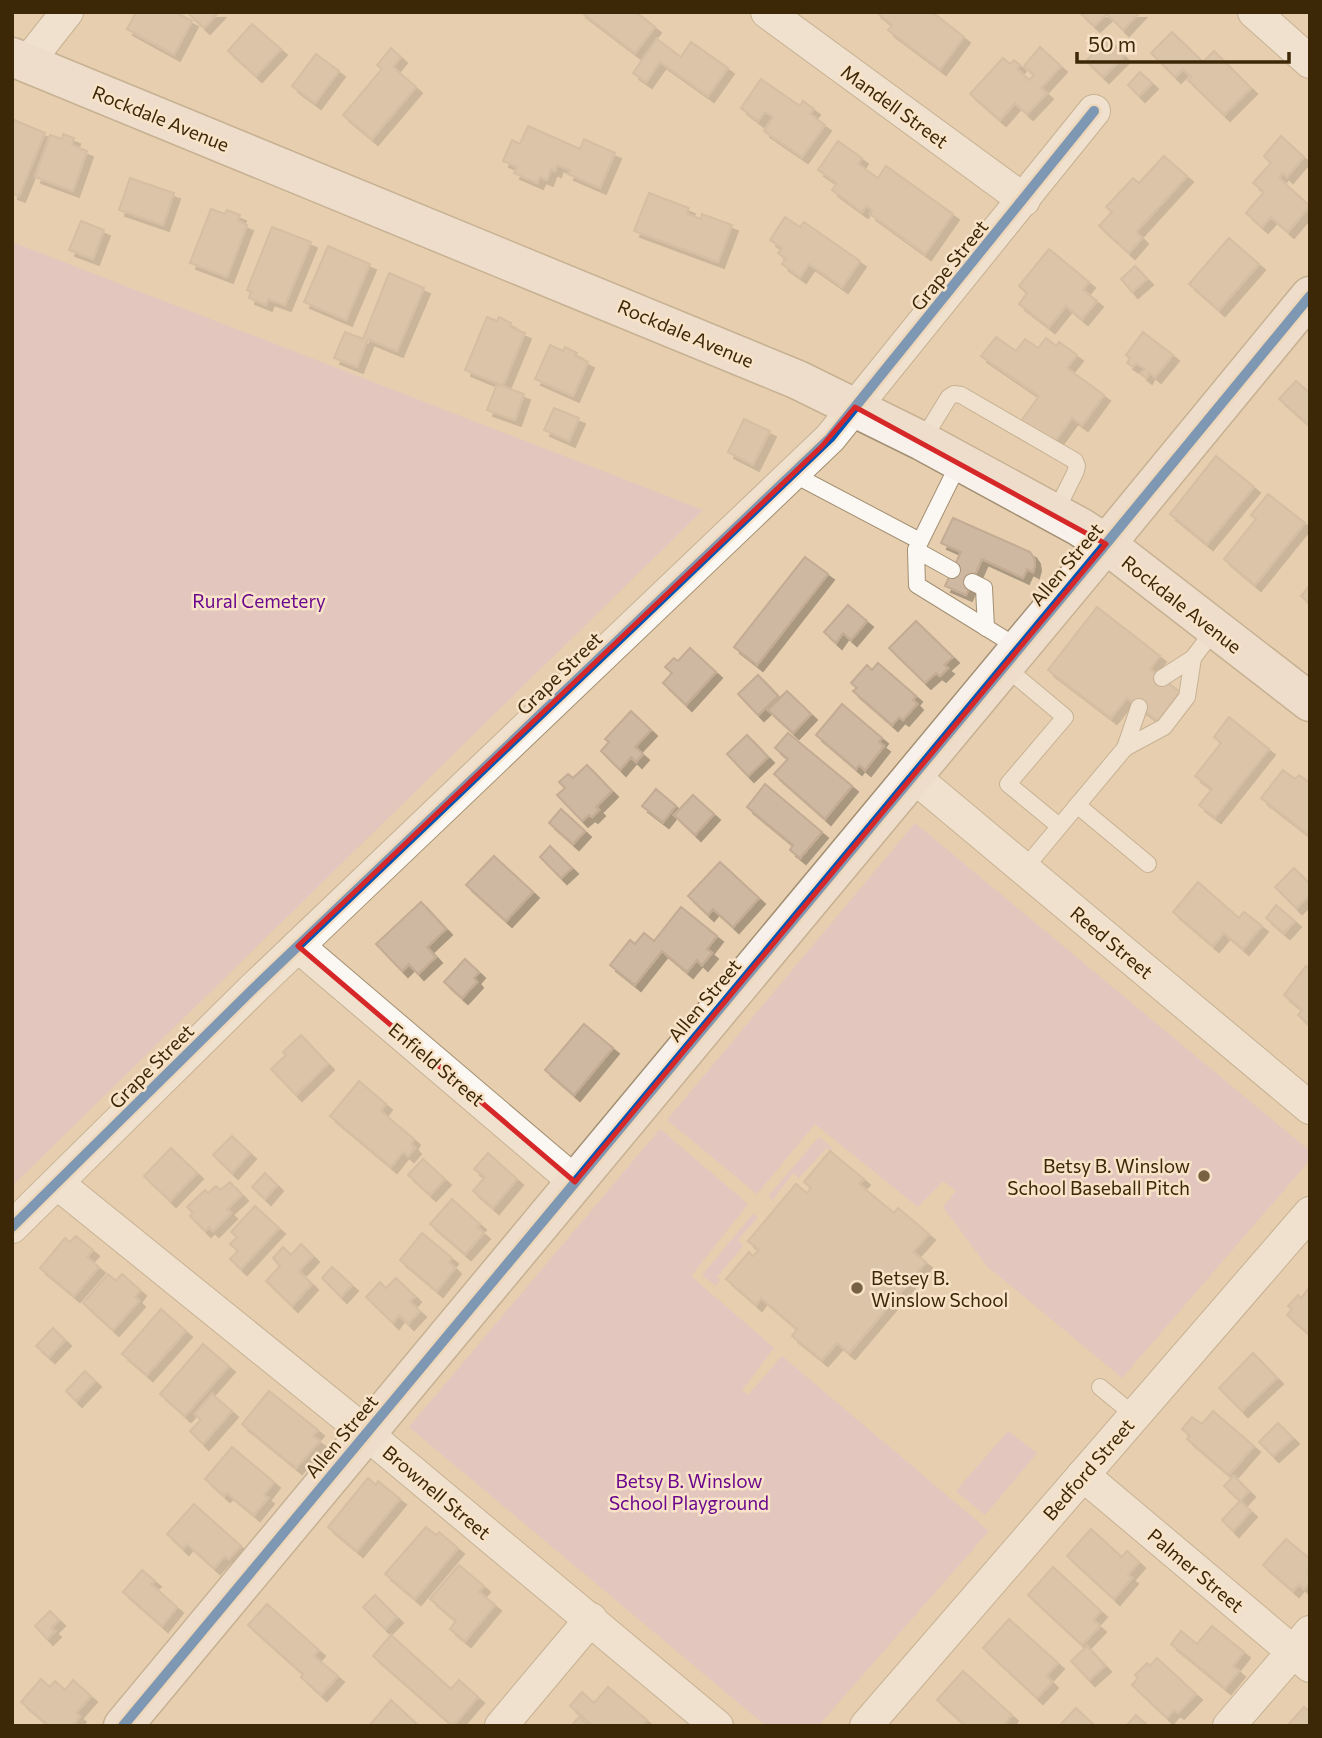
<svg xmlns="http://www.w3.org/2000/svg" width="1322" height="1738" font-family="Commissioner,sans-serif">
<defs>
<filter id="shadow"><feDropShadow dx="6" dy="6" stdDeviation="0" flood-color="#0004"/></filter>
</defs>
<rect width="100%" height="100%" fill="#e6ceaf"/>
<g fill="#e0bed3">
<path d="M12 242 703 510 12 1186Z"/>
<path d="M915 823 1310 1151V1160L1122 1378 987 1266 943 1207 956 1191 943 1181 918 1207 815 1124 757 1194 667 1120Z"/>
<path d="M660 1129 748 1204 691 1276 774 1348 742 1390 748 1395 782 1356 989 1531 818 1726H766L409 1427Z"/>
<path d="M819 1137 833 1149 831 1151 827 1147 799 1178 793 1173 772 1201 769 1195Z"/>
<path d="M753 1214 758 1217 738 1240 743 1246 717 1277 720 1280 716 1286 702 1275Z"/>
<path d="M1008 1431 1037 1453 985 1515 956 1491Z"/>
</g>
<g fill="#cfb8a1" stroke="#c3ab94" stroke-width="2" filter="url(#shadow)">
<path d="M136 12H175L192 21 174 55 127 29Z"/>
<path d="M187 12H219L204 28Z"/>
<path d="M581 12H636L655 27 635 53Z"/>
<path d="M876 12H932L964 37 940 69 888 30 892 25Z"/>
<path d="M1082 12H1140L1123 30 1107 14 1094 26 1081 14Z"/>
<path d="M252 24 281 49 256 76 228 51Z"/>
<path d="M1172 32 1203 62 1214 51 1251 88 1224 115 1188 80 1191 77 1183 69 1175 77 1151 53Z"/>
<path d="M657 39 681 57 691 42 728 68 708 96 660 62 646 82 633 73Z"/>
<path d="M1108 39 1124 56 1103 77 1086 61Z"/>
<path d="M1040 47 1061 66 1041 88 1047 93 1027 114 1015 103 1000 120 970 94 1003 58 1010 64 1014 60 1020 65 1017 69 1029 80 1034 75 1024 66Z"/>
<path d="M391 48 401 57 393 67 416 87 372 139 343 115 382 69 377 65Z"/>
<path d="M316 54 339 71 315 103 292 86Z"/>
<path d="M1140 72 1152 83 1139 96 1128 85Z"/>
<path d="M761 79 800 106 803 101 814 109 810 114 825 125 802 157 764 131 773 117 765 112 758 121 741 108Z"/>
<path d="M12 119 45 133 19 196 12 193Z"/>
<path d="M528 126 580 149 584 139 615 153 600 188 568 174 570 170 557 165 555 171 551 169 547 180 540 177 537 183 514 173 517 167 503 161 512 140 520 144Z"/>
<path d="M63 134 74 138 72 145 87 151 73 191 35 177 50 135 62 139Z"/>
<path d="M1281 136 1304 157 1287 177 1283 173 1279 178 1310 206 1288 232 1271 217 1262 227 1246 213 1264 192 1253 183 1271 163 1264 156Z"/>
<path d="M838 141 862 158 858 164 878 178 886 166 953 214 925 254 870 214 872 210 866 206 862 212 832 190 837 183 818 170Z"/>
<path d="M1164 156 1187 176 1136 232 1142 238 1129 253 1099 226 1112 212 1106 207 1133 178 1139 183Z"/>
<path d="M130 178 174 193 163 225 119 210Z"/>
<path d="M649 193 689 208 687 214 701 219 702 214 732 225 718 262 634 231Z"/>
<path d="M211 209 225 214 227 210 240 215 238 221 247 225 227 277 190 263Z"/>
<path d="M785 217 800 227 804 222 860 261 842 287 809 264 800 277 782 264 786 259 778 253 782 248 770 240Z"/>
<path d="M81 221 104 230 93 259 69 250Z"/>
<path d="M272 227 311 242 285 305 268 299 266 305 249 298 251 292 247 290Z"/>
<path d="M1229 238 1259 264 1219 310 1189 284Z"/>
<path d="M328 246 370 264 346 320 304 302Z"/>
<path d="M1049 249 1089 282 1083 290 1097 301 1082 319 1066 306 1049 327 1019 304 1027 293 1019 286Z"/>
<path d="M1135 266 1147 279 1132 292 1121 279Z"/>
<path d="M389 273 424 288 397 351 368 339 357 367 334 358 345 332 363 339Z"/>
<path d="M487 317 497 321 499 317 511 323 510 327 525 333 503 386 465 370Z"/>
<path d="M1143 332 1173 355 1155 377 1149 372 1146 378 1141 374 1145 369 1136 363 1133 367 1127 363 1130 358 1126 355Z"/>
<path d="M996 337 1016 351 1025 339 1038 348 1046 338 1056 346 1059 342 1077 355 1067 368 1104 395 1082 425 1072 418 1053 444 1021 421 1039 396 981 356Z"/>
<path d="M550 345 563 351 565 347 577 353 575 356 588 362 573 396 535 379Z"/>
<path d="M1296 381 1310 393V426L1279 399Z"/>
<path d="M497 384 524 394 515 420 487 410Z"/>
<path d="M554 408 579 418 569 441 544 430Z"/>
<path d="M744 419 770 431 753 465 728 452Z"/>
<path d="M1216 456 1254 487 1207 544 1170 514Z"/>
<path d="M1268 494 1305 523 1255 585 1224 559 1256 519 1251 515Z"/>
<path d="M953 518 1030 552 1034 558 1035 565 1033 572 1027 569 1023 578 982 559 966 595 945 586 961 552 941 543Z"/>
<path d="M805 557 828 574 757 665 734 647Z"/>
<path d="M1310 585V604L1301 596Z"/>
<path d="M848 605 867 621 851 640 843 633 836 643 824 632Z"/>
<path d="M1097 607 1160 656 1150 669 1180 692 1158 721 1127 698 1111 718 1048 670Z"/>
<path d="M916 621 953 657 944 665 948 668 940 676 936 673 925 683 889 648Z"/>
<path d="M690 648 716 672 686 705 663 683 672 673 665 667 674 658 678 661Z"/>
<path d="M878 663 916 696 913 700 917 704 903 720 899 717 892 725 853 691 857 688 851 683 867 665 872 670Z"/>
<path d="M758 675 778 696 758 715 738 694Z"/>
<path d="M787 691 811 714 793 733 768 710Z"/>
<path d="M842 704 882 738 879 742 884 746 865 770 859 765 856 769 816 735Z"/>
<path d="M631 711 651 730 635 747 643 754 636 762 631 757 620 770 601 751 609 742 605 739Z"/>
<path d="M1229 717 1269 749 1215 817 1199 805 1212 789 1195 776 1221 743 1214 737Z"/>
<path d="M788 733 852 786 825 819 774 774 788 759 775 748Z"/>
<path d="M747 735 768 757 748 776 727 754Z"/>
<path d="M587 765 612 791 596 807 599 810 592 817 589 815 582 821 557 795 565 788 559 782 568 774 573 778Z"/>
<path d="M1283 770 1295 779 1299 775 1310 783V836L1261 798Z"/>
<path d="M765 784 822 832 800 858 790 850 793 845 747 807Z"/>
<path d="M656 789 676 806 663 822 642 806Z"/>
<path d="M693 795 714 814 695 835 674 815Z"/>
<path d="M561 809 585 831 573 844 549 823Z"/>
<path d="M550 846 572 868 561 878 540 857Z"/>
<path d="M494 856 533 892 506 921 466 885Z"/>
<path d="M720 862 759 898 733 927 713 909 708 915 688 896Z"/>
<path d="M1294 868 1310 884V895L1296 908 1275 887Z"/>
<path d="M1198 882 1239 918 1244 912 1262 926 1243 949 1224 933 1213 946 1173 912Z"/>
<path d="M421 902 446 929 427 947 436 957 418 974 409 964 402 971 376 944Z"/>
<path d="M1276 905 1295 921 1284 933 1266 918Z"/>
<path d="M681 907 717 936 707 949 712 953 702 965 697 960 687 972 662 951 635 985 610 965 630 940 635 944 644 933 654 941Z"/>
<path d="M465 959 479 972 474 978 477 982 462 998 444 982Z"/>
<path d="M1306 966 1310 969V1025L1298 1015 1302 1010 1284 995Z"/>
<path d="M584 1024 613 1048 574 1095 545 1070Z"/>
<path d="M301 1035 328 1064 296 1095 271 1069 286 1055 283 1052Z"/>
<path d="M359 1081 386 1104 381 1111 414 1139 411 1144 415 1148 408 1156 403 1152 391 1167 330 1116Z"/>
<path d="M232 1136 250 1153 232 1173 213 1155Z"/>
<path d="M171 1148 197 1173 170 1201 144 1176Z"/>
<path d="M830 1151 864 1179 859 1184 894 1213 898 1208 929 1234 913 1252 926 1262 849 1353 837 1343 822 1360 792 1336 797 1329 761 1298 756 1305 726 1279 749 1252 753 1256 759 1250 748 1241 796 1184 807 1193 811 1188 804 1182Z"/>
<path d="M488 1153 517 1179 493 1208 473 1191 485 1177 474 1169Z"/>
<path d="M423 1159 445 1179 430 1195 408 1175Z"/>
<path d="M265 1173 277 1185 265 1199 252 1187Z"/>
<path d="M230 1182 242 1195 227 1209 231 1213 213 1231 209 1227 205 1231 190 1216 193 1213 187 1207 205 1190 208 1193 216 1186 220 1190Z"/>
<path d="M452 1199 480 1224 477 1227 484 1233 465 1254 430 1224Z"/>
<path d="M255 1206 279 1228 241 1269 230 1259 238 1251 230 1244 237 1237 231 1232Z"/>
<path d="M422 1233 452 1258 449 1262 455 1268 437 1291 400 1260Z"/>
<path d="M76 1236 93 1250 87 1257 99 1267 74 1296 40 1268 65 1238 70 1242Z"/>
<path d="M301 1244 313 1256 299 1271 312 1284 292 1306 266 1281 280 1266 273 1258 283 1247 291 1255Z"/>
<path d="M332 1267 352 1285 341 1297 322 1278Z"/>
<path d="M108 1274 116 1281 122 1274 140 1290 135 1297 139 1301 113 1330 83 1303Z"/>
<path d="M396 1278 415 1296 410 1302 420 1311 408 1324 399 1315 393 1323 366 1297 380 1282 386 1288Z"/>
<path d="M1309 1288 1310 1289V1335L1287 1315 1292 1309 1288 1306 1298 1295 1301 1298Z"/>
<path d="M161 1309 186 1331 147 1375 122 1354Z"/>
<path d="M53 1328 65 1340 49 1357 36 1346Z"/>
<path d="M203 1344 229 1366 185 1416 160 1394Z"/>
<path d="M1253 1353 1277 1378 1242 1411 1219 1388Z"/>
<path d="M85 1371 95 1381 76 1401 66 1391Z"/>
<path d="M269 1391 318 1430 313 1436 320 1441 296 1468 242 1424Z"/>
<path d="M212 1394 232 1411 203 1444 190 1431 201 1420 195 1414Z"/>
<path d="M1213 1411 1254 1446 1229 1475 1187 1439 1190 1436 1182 1429 1192 1417 1202 1424Z"/>
<path d="M1278 1423 1293 1438 1273 1456 1259 1442Z"/>
<path d="M232 1447 274 1482 264 1495 268 1498 254 1515 227 1493 224 1496 205 1479Z"/>
<path d="M1234 1476 1249 1491 1240 1501 1224 1486Z"/>
<path d="M368 1478 376 1485 378 1481 400 1499 357 1551 328 1527Z"/>
<path d="M1240 1501 1251 1511 1233 1531 1222 1520Z"/>
<path d="M194 1504 241 1546 229 1559 225 1556 214 1568 187 1544 183 1549 167 1534Z"/>
<path d="M426 1527 436 1535 439 1532 458 1548 415 1599 385 1574Z"/>
<path d="M1091 1529 1122 1557 1127 1551 1139 1562 1128 1575 1132 1578 1114 1599 1067 1556Z"/>
<path d="M1286 1539 1310 1559 1308 1573 1310 1582 1304 1589 1299 1584 1293 1591 1263 1565Z"/>
<path d="M459 1565 484 1586 479 1592 495 1605 465 1641 450 1629 456 1621 430 1599Z"/>
<path d="M1053 1567 1101 1611 1093 1620 1100 1626 1082 1645 1028 1595Z"/>
<path d="M142 1570 155 1581 151 1584 177 1607 162 1626 123 1592Z"/>
<path d="M375 1595 397 1617 385 1629 363 1607Z"/>
<path d="M267 1604 319 1650 314 1656 338 1676 321 1695 301 1677 303 1674 248 1625Z"/>
<path d="M50 1611 59 1620 51 1628 55 1631 47 1639 35 1626Z"/>
<path d="M1009 1619 1058 1663 1046 1676 1052 1682 1037 1698 983 1648Z"/>
<path d="M1212 1626 1244 1652 1233 1666 1239 1671 1225 1688 1171 1644 1181 1631 1197 1644Z"/>
<path d="M391 1635 451 1689 459 1680 478 1697 453 1726 373 1656Z"/>
<path d="M1087 1646 1105 1666 1089 1680 1071 1661Z"/>
<path d="M1157 1658 1196 1694 1178 1713 1174 1710 1167 1718 1132 1685 1138 1678 1135 1675 1147 1663 1150 1666Z"/>
<path d="M963 1671 1012 1715 1003 1726H966L937 1700Z"/>
<path d="M41 1679 50 1687 55 1681 65 1690 73 1680 91 1696 76 1713 80 1716 73 1726H49L21 1702Z"/>
<path d="M608 1687 647 1720 642 1726H593L570 1706 582 1692 594 1703Z"/>
<path d="M391 1700 419 1726H369Z"/>
<path d="M1304 1707 1310 1712V1726H1287Z"/>
<path d="M1076 1708 1094 1725V1726H1059Z"/>
<path d="M1136 1715 1148 1726H1126Z"/>
<path d="M579 1717 589 1726H571Z"/>
</g>
<g fill="none" stroke-linecap="round" stroke-linejoin="round">
<defs>
<g id="lane">
<path d="M922 441 949 397 954 394 961 395 1075 461 1077 466 1075 473 1055 513"/>
<path d="M960 461 916 550 917 585 1019 648"/>
<path d="M793 474 920 541"/>
<path d="M916 550 952 570"/>
<path d="M972 582 984 588 986 628"/>
<path d="M1004 666 1065 717 1008 784 1059 826"/>
<path d="M1162 678 1193 658 1215 629"/>
<path d="M1125 748 1164 727 1187 697 1193 658"/>
<path d="M1077 805 1148 864"/>
<path d="M1024 869 1125 748 1139 707"/>
<path d="M1100 1387 1135 1416"/>
</g>
<g id="street">
<path d="M767 12 1024 200"/>
<path d="M1254 12 1310 62"/>
<path d="M27 63 67 12"/>
<path d="M913 776 1310 1108"/>
<path d="M298 946 575 1182"/>
<path d="M57 1183 349 1419 717 1726"/>
<path d="M12 1227 254 988 830 438 1094 111"/>
<path d="M1083 1475 1310 1666"/>
<path d="M501 1726 591 1619"/>
<path d="M866 1726 1310 1213"/>
<path d="M1229 1726 1310 1632"/>
</g>
<g id="secondary">
<path d="M12 57 798 380 922 441 1080 527 1106 544 1310 702"/>
<path d="M123 1726 1106 544 1310 296"/>
</g>
</defs>
<use href="#lane" stroke="#a38f72" stroke-width="18"/>
<use href="#street" stroke="#a38f72" stroke-width="34"/>
<use href="#secondary" stroke="#a38f72" stroke-width="41"/>
<use href="#lane" stroke="#fbf8f3" stroke-width="16"/>
<use href="#street" stroke="#fbf8f3" stroke-width="32"/>
<use href="#secondary" stroke="#f7f0eb" stroke-width="38"/>
<defs>
<g id="cycleway">
<path d="M12 1227 254 988 830 438 1094 111"/>
<path d="M123 1726 1106 544 1310 296"/>
</g>
</defs>
<use href="#cycleway" stroke="#f8e3c8" stroke-width="15"/>
<use href="#cycleway" stroke="#0057b8" stroke-width="10"/>
</g>
<path d="M0 0H1322V1738H0ZM855 407 1106 544 575 1182 298 946 822 446Z" fill="#e6ceaf" fill-opacity=".55" fill-rule="evenodd"/>
<path fill="none" stroke="#d62828" stroke-width="5" stroke-linejoin="round" d="M855 407 1106 544 575 1182 298 946 822 446Z"/>
<g fill="#786142" stroke="#f8e3c8" stroke-width="2.5">
<circle cx="1204" cy="1176" r="7"/>
<circle cx="857" cy="1288" r="7"/>
</g>
<g text-anchor="middle" dominant-baseline="central" stroke-width="5" stroke-linejoin="round" paint-order="stroke">
<g font-size="19" fill="#3c2707" stroke="#f8e3c8">
<text transform="translate(895 106) rotate(36)">Mandell Street</text>
<text transform="translate(161 118) rotate(22)">Rockdale Avenue</text>
<text transform="translate(949 265) rotate(-51)">Grape Street</text>
<text transform="translate(686 333) rotate(23)">Rockdale Avenue</text>
<text transform="translate(1066 564) rotate(-50)">Allen Street</text>
<text transform="translate(1182 604) rotate(38)">Rockdale Avenue</text>
<text transform="translate(559 673) rotate(-44)">Grape Street</text>
<text transform="translate(1112 942) rotate(40)">Reed Street</text>
<text transform="translate(704 1000) rotate(-50)">Allen Street</text>
<text transform="translate(437 1064) rotate(40)">Enfield Street</text>
<text transform="translate(151 1066) rotate(-45)">Grape Street</text>
<text transform="translate(341 1436) rotate(-50)">Allen Street</text>
<text transform="translate(1088 1469) rotate(-49)">Bedford Street</text>
<text transform="translate(437 1492) rotate(40)">Brownell Street</text>
<text transform="translate(1196 1570) rotate(40)">Palmer Street</text>
</g>
<g font-size="19" fill="#6c088d" stroke="#f8e3c8">
<text x="259" y="600">Rural Cemetery</text>
<text x="689" y="1480">Betsy B. Winslow<tspan x="689" dy="22">School Playground</tspan></text>
</g>
<g font-size="19" fill="#3c2707" stroke="#f8e3c8" text-anchor="end">
<text x="1190" y="1165">Betsy B. Winslow<tspan x="1190" dy="22">School Baseball Pitch</tspan></text>
<text x="871" y="1277" text-anchor="start">Betsey B.<tspan x="871" dy="22">Winslow School</tspan></text>
</g>
</g>
<rect width="1322" height="1738" fill="none" stroke="#3c2707" stroke-width="28"/>
<path d="M1077 52v10h212v-10" fill="none" stroke="#3c2707" stroke-width="3.5"/>
<text x="1088" y="52" font-size="21" fill="#3c2707" stroke="#f8e3c8" stroke-width="5" paint-order="stroke">50 m</text>
</svg>
